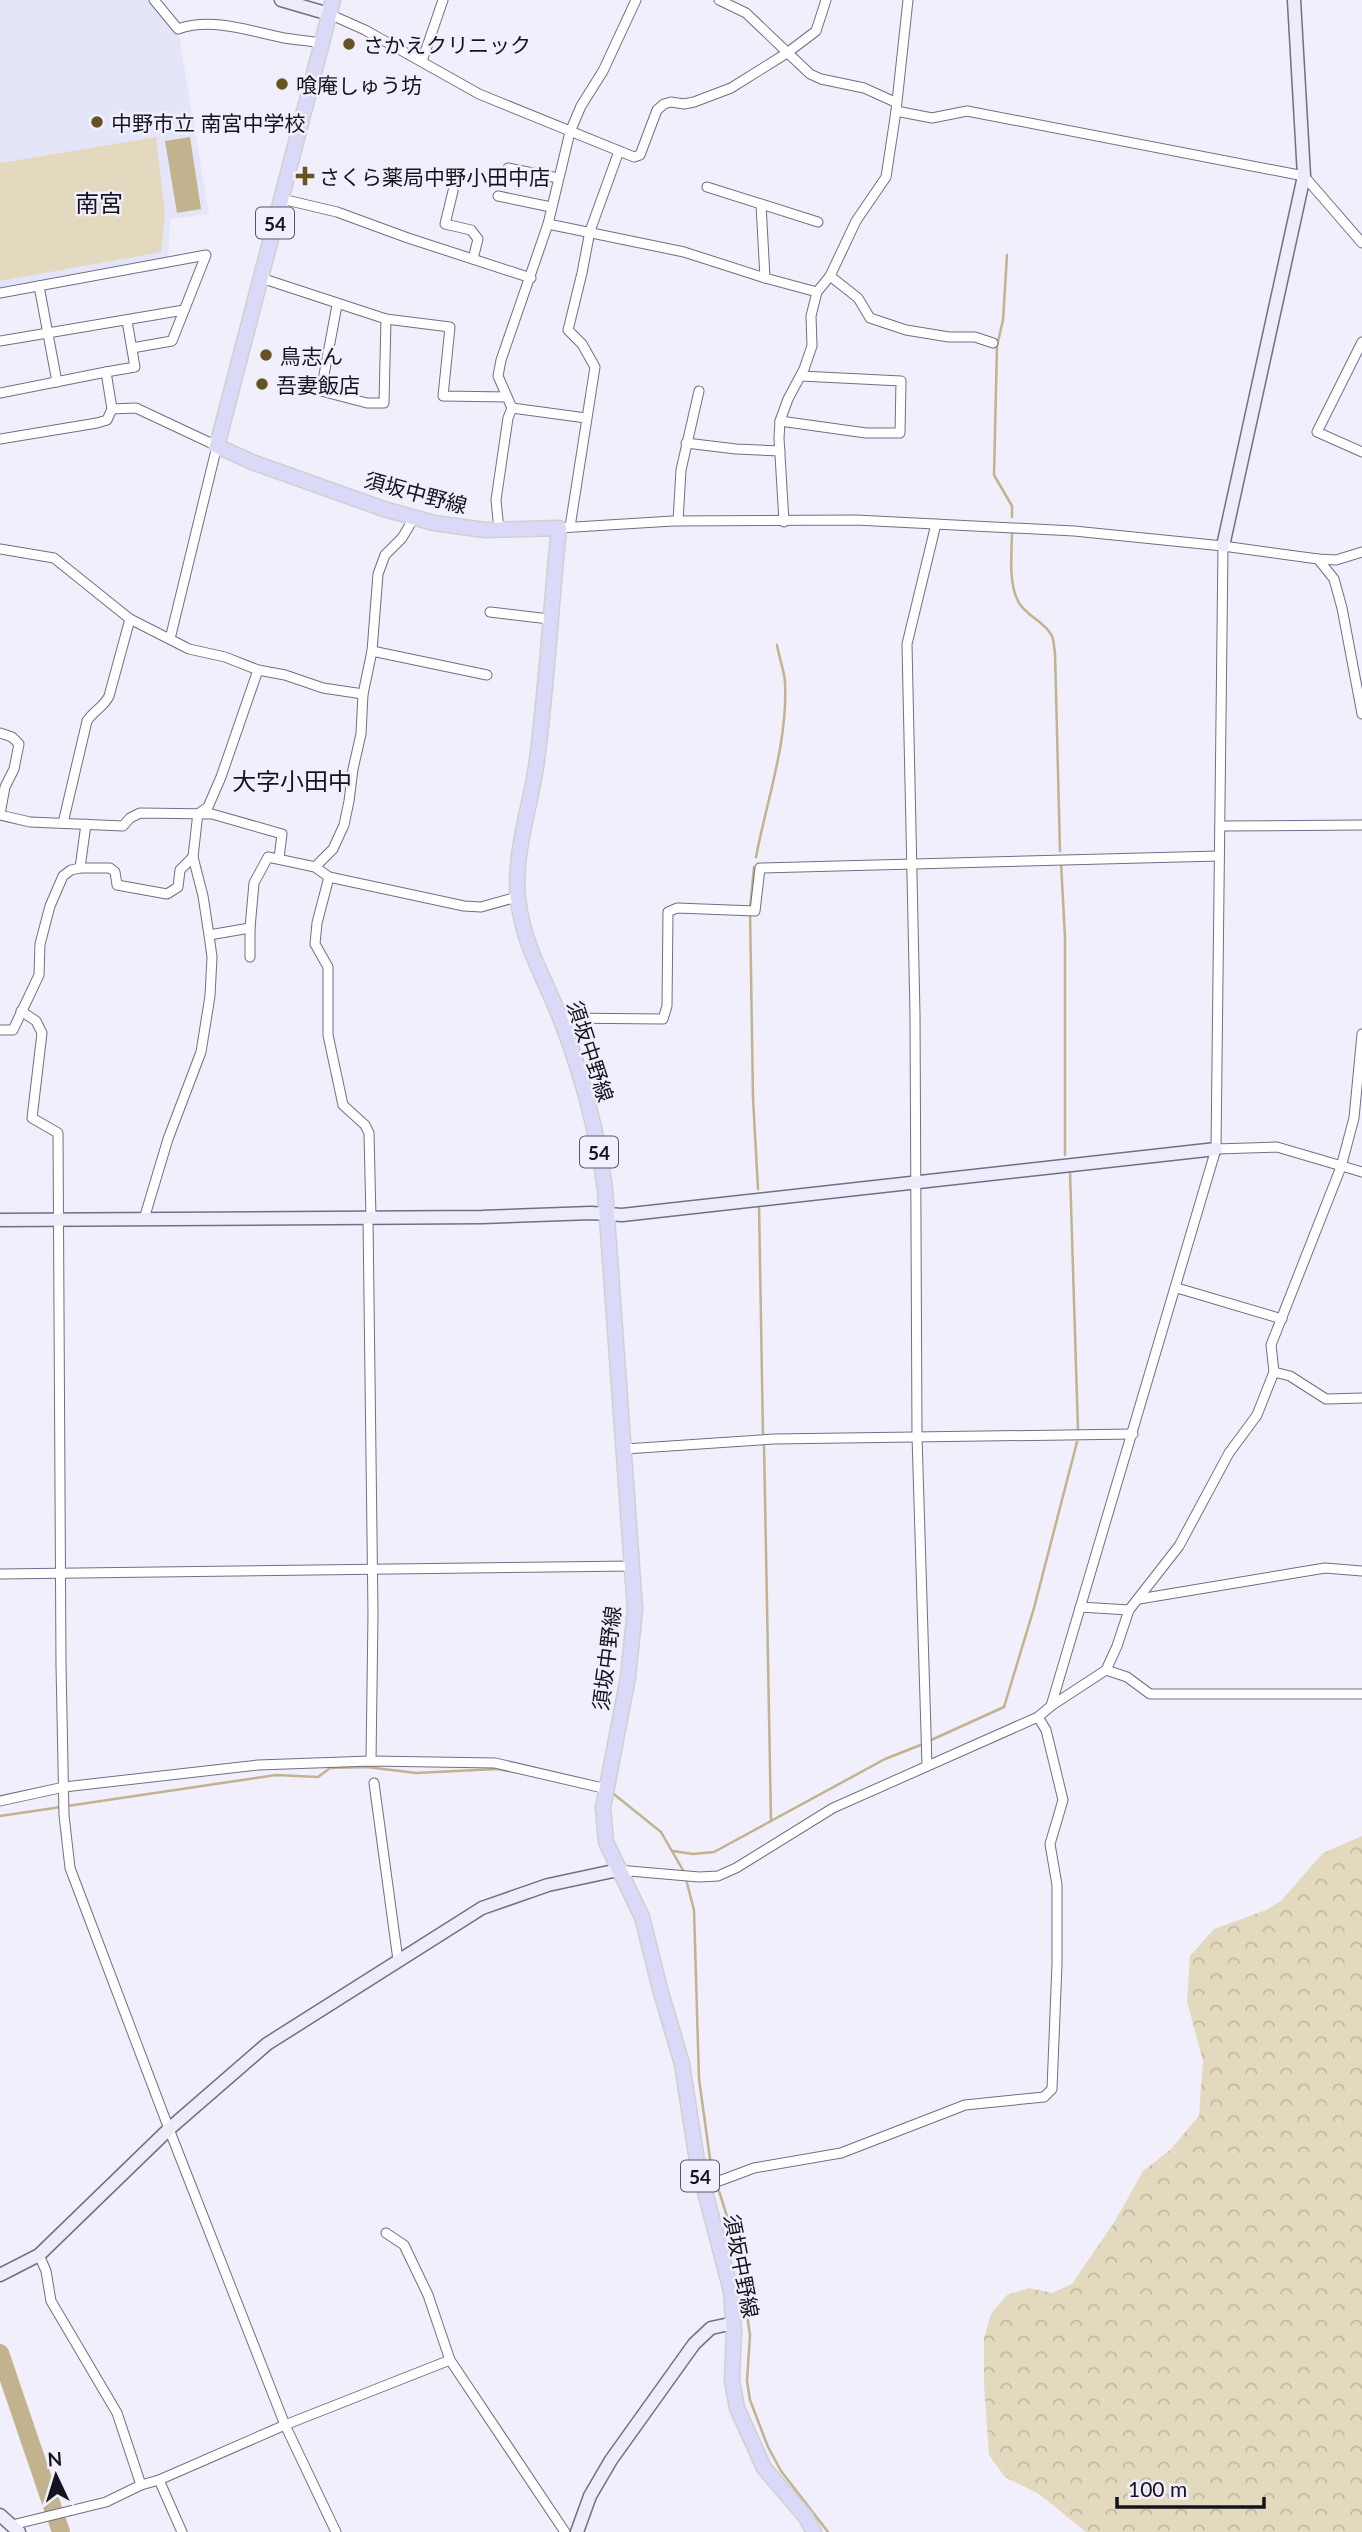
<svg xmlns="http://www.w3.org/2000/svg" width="1362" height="2532" font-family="Lato,'Noto Sans JP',sans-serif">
<defs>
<pattern id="forest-crowns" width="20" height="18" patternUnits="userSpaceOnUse" patternTransform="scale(1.75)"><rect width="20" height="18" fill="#e3d9be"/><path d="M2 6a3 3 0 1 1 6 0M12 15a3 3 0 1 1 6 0" fill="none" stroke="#c2b9a3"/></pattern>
</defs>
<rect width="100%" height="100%" fill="#f0effb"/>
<path fill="#e5e5fa" d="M0 0H154L178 29 209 214 170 219 168 262 0 293Z"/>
<path fill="url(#forest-crowns)" d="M1362 1836V2532H1086L1039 2494 1005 2477 989 2455 984 2385V2338L991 2314 1007 2295 1029 2288 1052 2293 1072 2284 1115 2221 1143 2171 1170 2150 1199 2116 1203 2061 1187 2001 1190 1956 1214 1929 1266 1910 1281 1901 1323 1853Z"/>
<path fill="#e3d9be" d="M156 137 165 214 161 252 0 281V163Z"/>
<path fill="#c2b38e" d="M190 137 201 209 177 213 165 141Z"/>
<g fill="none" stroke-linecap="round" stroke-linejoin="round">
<g stroke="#c2b38e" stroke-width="2.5">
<path d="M1007 255 1003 320 997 346 994 475 1012 506V517"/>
<path d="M1012 530C1012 551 1008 582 1018 601 1025 616 1045 621 1052 636 1054 641 1054 648 1055 653L1060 851"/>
<path d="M756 857C767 799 788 742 785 682 784 670 779 657 777 645"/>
<path d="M1061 862 1065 938V1155"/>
<path d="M754 867 750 909 753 1098 758 1189"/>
<path d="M1070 1172 1078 1430"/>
<path d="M759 1205 763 1436"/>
<path d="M764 1444 771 1821"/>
<path d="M929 1741 1004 1707 1034 1608 1077 1442"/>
<path d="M610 1791 661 1832 684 1872"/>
<path d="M0 1816 276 1775 318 1777 330 1768 367 1767 416 1773 497 1769 521 1773"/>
<path d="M673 1851 693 1854 714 1852 885 1759 923 1744"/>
<path d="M686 1879 694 1910 699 2079 711 2166 732 2232 745 2301 750 2335 747 2381 750 2400 768 2447 781 2471 828 2532"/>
</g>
<path stroke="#c2b38e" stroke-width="18" d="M0 2353 61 2532"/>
<defs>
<g id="street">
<path d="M154 0 178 29C212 17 250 31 284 38 297 40 310 41 322 43"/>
<path d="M719 0 746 13 810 74 821 79 864 88 895 102"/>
<path d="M329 14 365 30 479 94 634 157 640 155 657 110 664 104 671 102 684 104 694 102 731 88 787 53 816 31 826 0"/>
<path d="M422 61 443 0"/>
<path d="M896 111 932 118 967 111 1304 176 1362 243"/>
<path d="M508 168 558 178"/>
<path d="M707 187 818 222"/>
<path d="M453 191 445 224 471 230 478 239 473 259"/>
<path d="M498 196 551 207"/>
<path d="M282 199 337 212 408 238 531 278"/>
<path d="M761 204 765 278 817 292"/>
<path d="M548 224 684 252 765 278"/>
<path d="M830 276 858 298 870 318 906 330 949 337H975L993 343"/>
<path d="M261 278 386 319 450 327 443 396 507 397"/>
<path d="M39 286 57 382"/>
<path d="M0 293 206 255 172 341 132 348"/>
<path d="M337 305 321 391 367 403H384L386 319"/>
<path d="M0 341 184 310"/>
<path d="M1362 342 1317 432 1362 452"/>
<path d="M106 372 135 367 127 321"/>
<path d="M0 393 106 372 112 409 136 408 217 446 170 639"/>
<path d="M512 408 586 418"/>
<path d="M780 421 866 433H900L901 381 801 376"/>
<path d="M0 439 97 423 107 420 112 409"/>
<path d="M686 443 736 449 780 451"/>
<path d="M678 521 681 470 699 391"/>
<path d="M784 522 779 438 780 421 788 399 804 369 812 346 811 316 817 292 830 276 856 221 886 177 896 111 908 0"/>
<path d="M570 527 595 367 582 344 568 330 582 273 590 231 619 151"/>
<path d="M559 528 673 521 856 520 1074 531 1223 546 1318 559 1336 560 1362 552"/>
<path d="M499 530 496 500 508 418 512 408 498 376 501 360 548 224 570 132 581 106 603 71 636 0"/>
<path d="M0 549 54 558 130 619 189 649 225 657 258 670 285 675 323 688 363 694"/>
<path d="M1318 559 1334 579 1342 608 1362 714"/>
<path d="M490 612 549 619"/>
<path d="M372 651 487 675"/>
<path d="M0 733 12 737 19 744 14 769 5 787 0 814"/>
<path d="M0 815 30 822 123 826 130 818 140 813 212 814 282 834 279 858"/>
<path d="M63 823 87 721C94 710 104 707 109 696L130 619"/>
<path d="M1220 826 1362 825"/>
<path d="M315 867 333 849 344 825 349 801 353 769 361 734 363 694 372 651 378 574 385 555 402 538 414 518"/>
<path d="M80 868 86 824"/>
<path d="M209 935 250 928"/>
<path d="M250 957V928L254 883 268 857 315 867 329 877"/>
<path d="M21 1011 36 1021 42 1033 32 1118 58 1133 61 1665 64 1815 70 1868 169 2129 285 2425 336 2532"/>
<path d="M560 1018 663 1019 667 1006 668 912 677 908 755 911 760 868 1219 856"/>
<path d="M0 1030H13L39 975 40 944 50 906 63 876 71 870 80 868H110L115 872 117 885 167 894 178 887 180 870 193 857"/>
<path d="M1216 1149 1277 1147 1362 1172"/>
<path d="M368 1218 373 1614 371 1761"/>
<path d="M371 1218 369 1133 365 1125 343 1105 328 1035V967L315 944 317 923 329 877 464 906 481 907 517 897"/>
<path d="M144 1219 168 1139 201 1052 210 996 212 957 209 935 203 896 193 857 197 821 198 814 208 807 221 777 258 670"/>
<path d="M1177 1288 1282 1319"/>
<path d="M1274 1372 1290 1376 1326 1399 1362 1398"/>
<path d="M625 1449 774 1439 1133 1434"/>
<path d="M0 1574 633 1566"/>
<path d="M1139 1599 1325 1568 1362 1571"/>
<path d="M1080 1607 1129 1610"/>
<path d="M1106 1670 1127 1677 1150 1694H1362"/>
<path d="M1051 1706 1106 1670 1117 1646 1129 1610 1179 1546 1229 1453 1257 1415 1274 1372 1271 1345 1341 1167 1354 1118 1362 1034"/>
<path d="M927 1765 917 1436 915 1014 907 644 936 524"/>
<path d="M374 1783 398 1960"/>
<path d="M0 1801 64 1787 258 1765 371 1761 495 1763 607 1789"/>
<path d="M618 1870 699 1877 718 1876 736 1868 833 1808 1038 1717 1051 1706 1216 1149 1223 546"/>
<path d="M703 2187 754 2168 841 2153 965 2105 1044 2097 1052 2089 1057 1964V1885L1050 1844 1063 1800 1046 1730 1038 1717"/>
<path d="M386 2233 404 2245 428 2295 450 2360 565 2532"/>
<path d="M39 2255 46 2271 51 2301 117 2413 141 2485"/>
<path d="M159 2480 182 2532"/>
<path d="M12 2525 106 2502 141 2485 159 2480 285 2425 450 2360"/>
</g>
<g id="secondary">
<path d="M281 0 329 14"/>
<path d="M1223 546 1304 176 1294 0"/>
<path d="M0 1220 482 1217 591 1213 622 1215 1216 1149"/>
<path d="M0 2275 39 2255 169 2129 267 2044 482 1908 548 1885 618 1870"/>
<path d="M0 2515 19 2532"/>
<path d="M577 2532 590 2496 611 2460 694 2344 711 2328 734 2323"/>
</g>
<path id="primary" d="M333 0 217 446 252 462 384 509 434 523 485 530 559 528C551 605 547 683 537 760 531 807 511 858 519 906 524 944 545 980 559 1015 581 1071 597 1130 605 1189L635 1609 628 1677 603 1808 606 1842 642 1917 660 1989 682 2064 697 2161 731 2291 734 2331 732 2381 737 2408 764 2468 805 2516 814 2532"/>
</defs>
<use href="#street" stroke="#706f88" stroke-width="11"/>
<use href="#secondary" stroke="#706f88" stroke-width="15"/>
<use href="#primary" stroke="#d0d0d2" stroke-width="17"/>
<use href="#street" stroke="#fff" stroke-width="9"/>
<use href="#secondary" stroke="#edecfb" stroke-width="12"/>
<use href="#primary" stroke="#dad9f8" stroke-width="14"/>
</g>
<g fill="#665321" stroke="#f0effb" stroke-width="2.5">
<circle cx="349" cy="44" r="7"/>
<circle cx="282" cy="84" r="7"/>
<circle cx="97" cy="122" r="7"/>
<path d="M301.5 165.5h7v7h7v7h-7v7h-7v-7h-7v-7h7z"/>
<circle cx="266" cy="355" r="7"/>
<circle cx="262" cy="384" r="7"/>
</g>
<g text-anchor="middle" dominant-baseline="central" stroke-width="5" stroke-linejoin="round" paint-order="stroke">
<g fill="#f0effb" stroke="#575660" stroke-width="2">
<rect x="256" y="207.5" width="38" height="31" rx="5"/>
<rect x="580" y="1136.5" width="38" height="31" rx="5"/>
<rect x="681" y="2160.5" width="38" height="31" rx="5"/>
</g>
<g font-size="19" font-weight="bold" fill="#15141e">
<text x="275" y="223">54</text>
<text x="599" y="1152">54</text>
<text x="700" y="2176">54</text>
</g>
<g font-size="21" fill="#15141e" stroke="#f0effb" text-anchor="start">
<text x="363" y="44">さかえクリニック</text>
<text x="296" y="84">喰庵しゅう坊</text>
<text x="111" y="122">中野市立 南宮中学校</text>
<text x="319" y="176">さくら薬局中野小田中店</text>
<text x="280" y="355">鳥志ん</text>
<text x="276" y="384">吾妻飯店</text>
</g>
<g font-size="21" fill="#15141e" stroke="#f0effb">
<text transform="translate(416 492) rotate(15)">須坂中野線</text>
<text transform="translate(591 1051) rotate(72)">須坂中野線</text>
<text transform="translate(606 1658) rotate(-83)">須坂中野線</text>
<text transform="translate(742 2266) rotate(79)">須坂中野線</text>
</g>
<g font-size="24" fill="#15141e" stroke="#f0effb">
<text x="99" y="202">南宮</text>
<text x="292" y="780">大字小田中</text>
</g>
</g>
<g transform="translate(56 2476) rotate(356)" stroke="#f0effb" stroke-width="5" paint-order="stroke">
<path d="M0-5L12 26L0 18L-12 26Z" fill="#15141e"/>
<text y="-10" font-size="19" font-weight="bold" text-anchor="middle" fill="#15141e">N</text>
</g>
<path d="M1117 2497v10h147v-10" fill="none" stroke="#15141e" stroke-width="3.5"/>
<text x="1128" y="2497" font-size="21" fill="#15141e" stroke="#f0effb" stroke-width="5" paint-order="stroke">100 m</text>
</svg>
